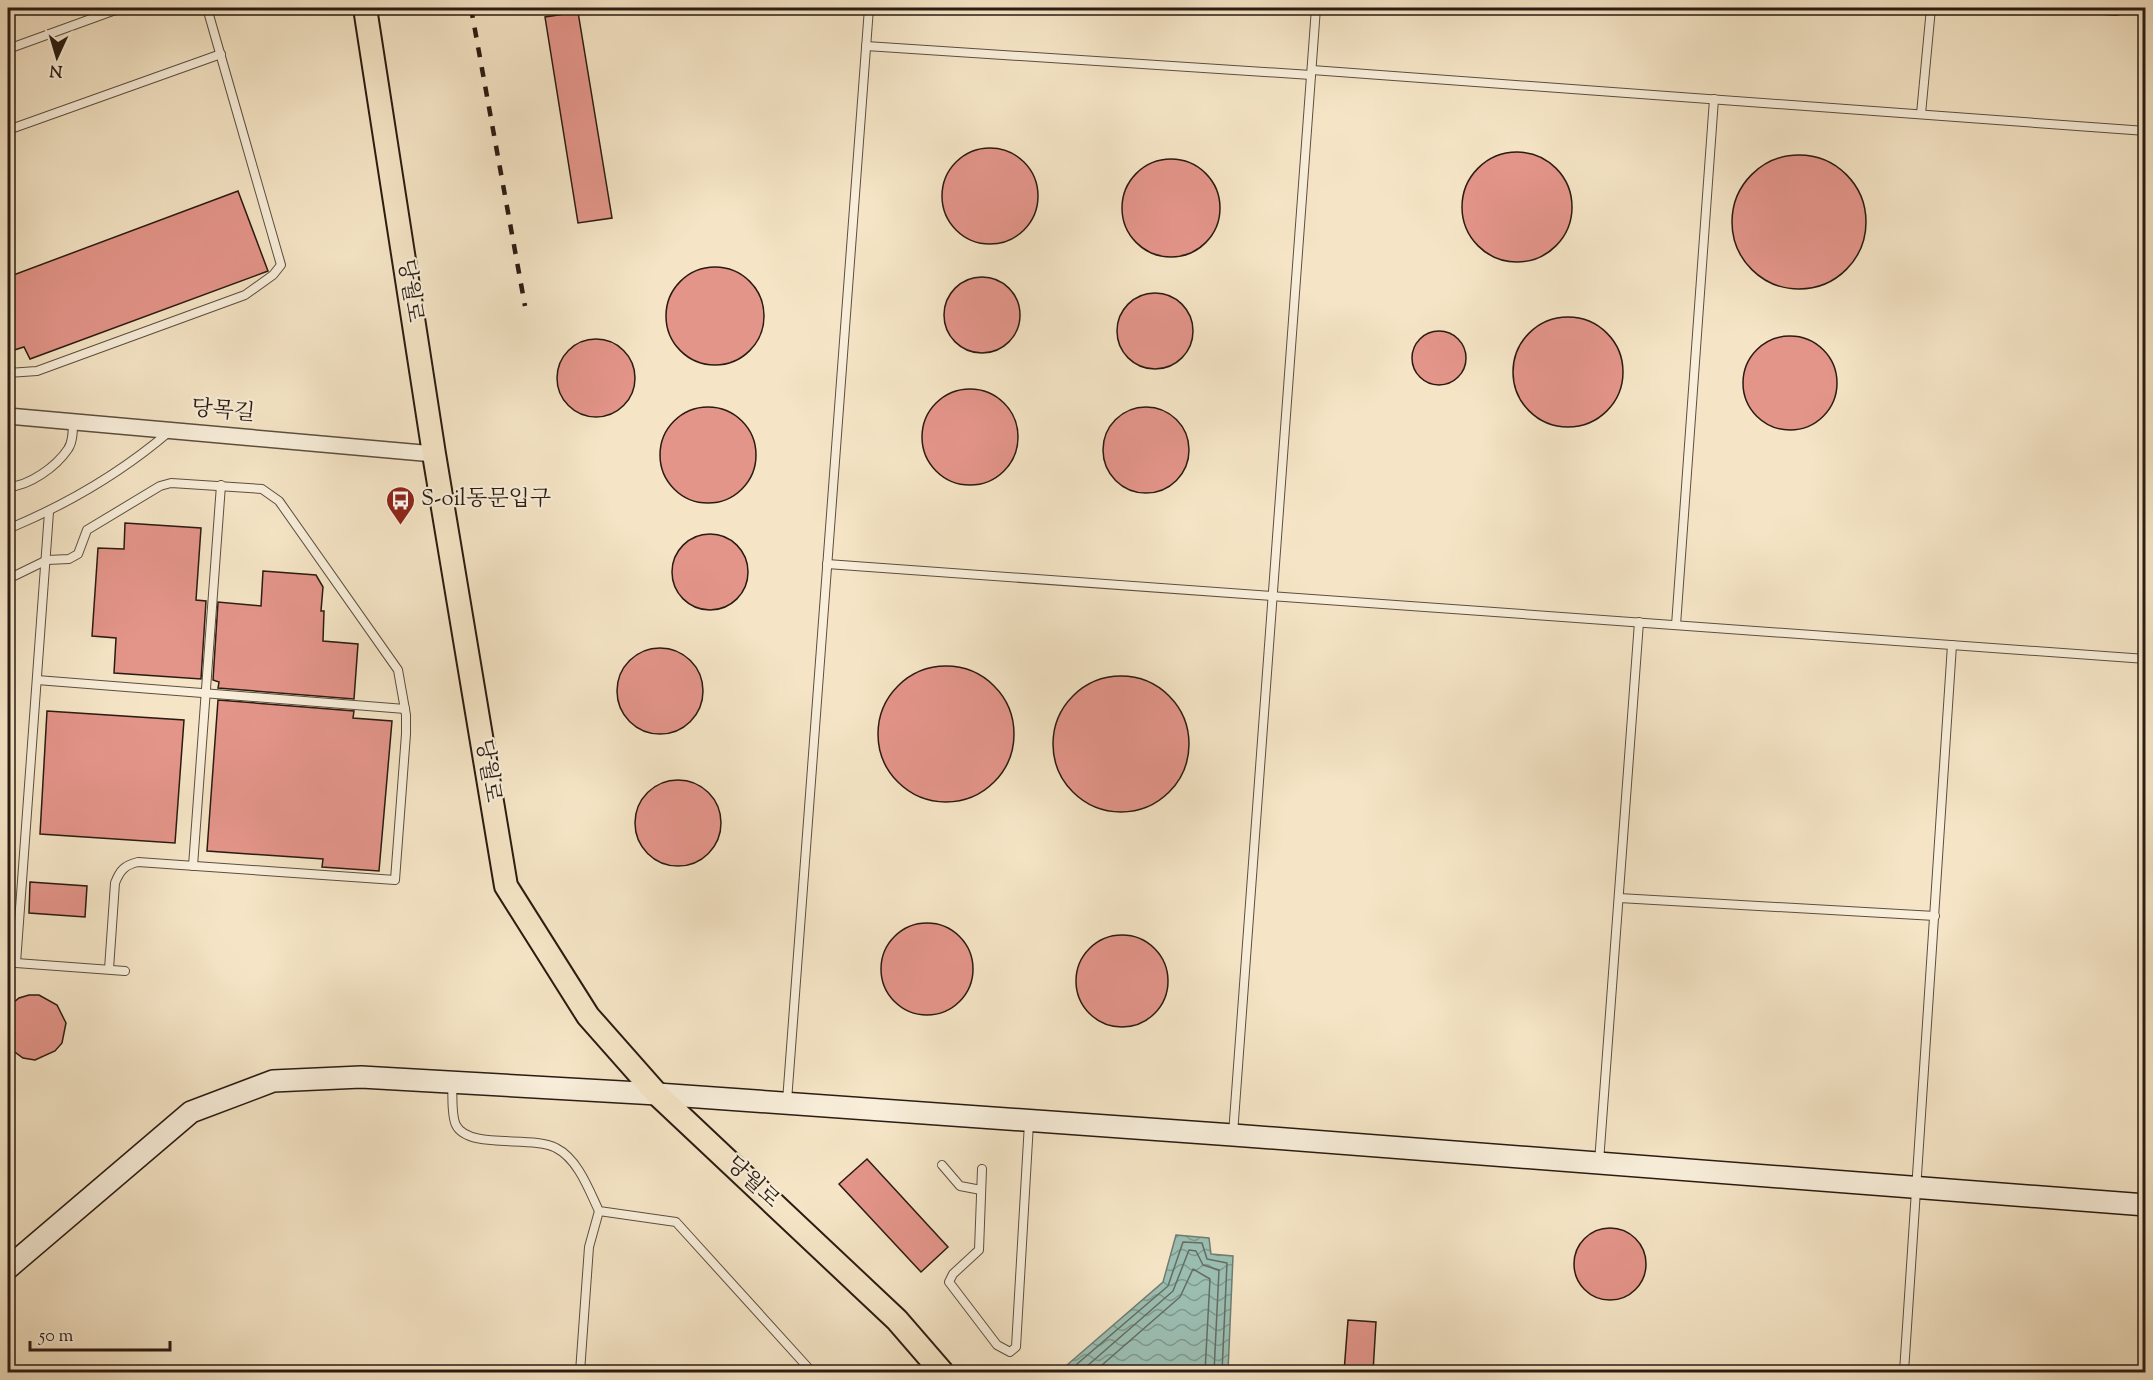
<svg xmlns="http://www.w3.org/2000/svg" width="2153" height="1380" font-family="'Sorts Mill Goudy','Noto Serif KR',serif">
<defs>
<pattern id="water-waves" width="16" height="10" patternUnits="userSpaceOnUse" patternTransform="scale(1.5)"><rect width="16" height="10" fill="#9cbfb3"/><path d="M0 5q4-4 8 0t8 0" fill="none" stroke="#7f9a90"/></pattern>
</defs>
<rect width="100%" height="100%" fill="#f5e5c6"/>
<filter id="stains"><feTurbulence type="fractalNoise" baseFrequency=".00333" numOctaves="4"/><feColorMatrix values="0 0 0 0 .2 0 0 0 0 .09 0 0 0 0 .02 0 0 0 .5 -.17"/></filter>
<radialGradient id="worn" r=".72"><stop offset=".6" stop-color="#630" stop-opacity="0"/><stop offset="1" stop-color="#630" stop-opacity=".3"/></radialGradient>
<path fill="url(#water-waves)" stroke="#6e7d73" stroke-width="1.5" d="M1176 1235 1209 1238 1211 1254 1233 1256 1228 1372H1073L1067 1365 1163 1282Z"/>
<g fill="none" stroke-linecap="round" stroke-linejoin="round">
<g stroke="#636d62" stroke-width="1.5">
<path d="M1077 1372V1364L1168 1286 1183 1242 1202 1243 1207 1259 1227 1263 1222 1372"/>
<path d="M1085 1372 1086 1367 1173 1291 1189 1250 1196 1251 1203 1265 1219 1270 1214 1372"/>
<path d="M1094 1372 1180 1297 1193 1269 1210 1279 1205 1372"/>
</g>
</g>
<g fill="#e4958a" stroke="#2a1b12" stroke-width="1.5">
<path d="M578 12 612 218 578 223 545 17Z"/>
<circle cx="990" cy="196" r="48"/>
<circle cx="1517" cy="207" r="55"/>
<circle cx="1799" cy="222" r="67"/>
<circle cx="1171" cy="208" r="49"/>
<path d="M238 191 268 271 30 359 24 347 8 352V277Z"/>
<circle cx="715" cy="316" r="49"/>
<circle cx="982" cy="315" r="38"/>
<circle cx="1155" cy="331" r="38"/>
<circle cx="1568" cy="372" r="55"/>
<circle cx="1439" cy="358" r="27"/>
<circle cx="1790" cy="383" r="47"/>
<circle cx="596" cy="378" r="39"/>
<circle cx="970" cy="437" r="48"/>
<circle cx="708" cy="455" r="48"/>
<circle cx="1146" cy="450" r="43"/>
<path d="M125 523 201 528 196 600 206 601 201 679 114 673 116 638 92 636 98 548 124 549Z"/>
<circle cx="710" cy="572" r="38"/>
<path d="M263 571 316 575 323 587 321 611H324L323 641 358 644 354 699 218 688 219 682 213 680 218 602 261 606Z"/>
<circle cx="660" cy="691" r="43"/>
<circle cx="946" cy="734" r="68"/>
<circle cx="1121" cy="744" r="68"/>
<path d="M218 700 354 711 353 718 392 721 379 871 322 867 323 859 207 851Z"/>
<path d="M47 711 184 720 175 843 40 834Z"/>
<circle cx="678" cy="823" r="43"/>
<path d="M30 882 87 886 85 917 29 913Z"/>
<circle cx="927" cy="969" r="46"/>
<circle cx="1122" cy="981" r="46"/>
<path d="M29 995H39L57 1005 66 1023 62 1043 55 1051 35 1060 23 1058 8 1047V1007L19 998Z"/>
<path d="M867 1159 948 1247 921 1272 839 1184Z"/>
<circle cx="1610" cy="1264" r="36"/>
<path d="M1348 1320 1376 1322 1373 1372H1344Z"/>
</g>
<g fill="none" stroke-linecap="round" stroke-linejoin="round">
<defs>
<g id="service">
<path d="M2073 8 2116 11 2127 8"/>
<path d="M866 46 1311 75"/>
<path d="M8 49 121 8"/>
<path d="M1312 70 2146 131"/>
<path d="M1921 114 1931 8"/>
<path d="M8 130 221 54"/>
<path d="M8 373 37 371 245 295 273 275 281 265 207 8"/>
<path d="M8 487C29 486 56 467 68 449 73 442 73 430 73 421"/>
<path d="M8 529C68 504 120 474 170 431"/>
<path d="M827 564 2146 659"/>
<path d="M8 579 47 560 69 559 78 554 87 530 160 486 171 483 262 489 279 501 398 670 406 715V734L395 880 138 862C125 865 120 870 115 883L109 969"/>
<path d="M1676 625 1714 99"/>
<path d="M37 680 405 709"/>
<path d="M193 866 221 485"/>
<path d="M1619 898 1935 916"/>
<path d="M8 962 16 963 49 512"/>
<path d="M16 963 125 971"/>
<path d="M452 1084C453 1095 451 1115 456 1125 468 1150 533 1135 556 1148 578 1159 589 1190 599 1211L676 1222 812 1372"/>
<path d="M787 1101 869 8"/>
<path d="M1233 1134 1316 8"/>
<path d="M1599 1162 1639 622"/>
<path d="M942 1165 960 1186 981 1190"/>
<path d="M982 1169 979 1250 953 1274 949 1282 997 1345 1010 1352 1016 1347 1029 1123"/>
<path d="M580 1372 589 1247 599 1211"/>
<path d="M1904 1372 1952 645"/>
</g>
<path id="minor" d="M8 416 434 454"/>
<path id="secondary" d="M8 1268 191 1112 273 1081 361 1077 657 1094 1233 1135 2146 1205"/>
<path id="primary" d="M365 8 434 454 506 886 588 1016 657 1094 897 1320 942 1372"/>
</defs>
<use href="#service" stroke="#5d4e3f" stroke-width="10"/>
<use href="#minor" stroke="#5d4e3f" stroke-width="18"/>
<use href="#secondary" stroke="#2a1b12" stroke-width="24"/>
<use href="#primary" stroke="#2a1b12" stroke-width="26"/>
<use href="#service" stroke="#f8eeda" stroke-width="8"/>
<use href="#minor" stroke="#f8eeda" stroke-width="15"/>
<use href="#secondary" stroke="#f8eeda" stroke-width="21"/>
<use href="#primary" stroke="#f5e5c6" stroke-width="22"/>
<path stroke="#2a1b12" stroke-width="4.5" stroke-dasharray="10 10" stroke-linecap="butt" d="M471 8 525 306"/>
</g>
<defs>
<symbol id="bus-pin" viewBox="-11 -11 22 30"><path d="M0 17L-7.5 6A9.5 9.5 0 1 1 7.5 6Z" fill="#8f2418" stroke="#f8eeda"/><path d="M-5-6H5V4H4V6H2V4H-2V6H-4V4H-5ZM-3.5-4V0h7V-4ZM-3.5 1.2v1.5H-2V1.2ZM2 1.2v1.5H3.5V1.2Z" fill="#fff"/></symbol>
</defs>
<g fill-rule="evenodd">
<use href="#bus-pin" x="384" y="484" width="33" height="45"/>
</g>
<g text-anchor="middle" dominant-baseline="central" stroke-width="4.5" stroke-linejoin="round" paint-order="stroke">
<g font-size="22" fill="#2a1b12" stroke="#f8eeda">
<text transform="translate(409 291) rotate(81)">당월로</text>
<text transform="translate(223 412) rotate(5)">당목길</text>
<text transform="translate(487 771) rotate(81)">당월로</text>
<text transform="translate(752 1183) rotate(43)">당월로</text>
</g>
<g font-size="22" fill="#2a1b12" stroke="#f8eeda" text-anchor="start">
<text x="421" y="500">S-oil동문입구</text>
</g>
</g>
<rect width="2153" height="1380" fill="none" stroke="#f5e5c6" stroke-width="30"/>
<rect x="9" y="9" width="2135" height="1362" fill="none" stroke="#2a1b12" stroke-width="3"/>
<rect x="15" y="15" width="2123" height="1350" fill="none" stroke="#2a1b12" stroke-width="1.5"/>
<g transform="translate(57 57) rotate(184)" stroke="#f8eeda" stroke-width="4.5" paint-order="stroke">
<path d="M0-4.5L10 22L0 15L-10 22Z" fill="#2a1b12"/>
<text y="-9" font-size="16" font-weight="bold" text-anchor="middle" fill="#2a1b12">N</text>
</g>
<path d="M30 1341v9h140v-9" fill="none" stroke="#2a1b12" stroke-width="3"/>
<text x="39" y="1341" font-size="18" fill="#2a1b12" stroke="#f8eeda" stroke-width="4.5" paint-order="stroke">50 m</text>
<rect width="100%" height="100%" filter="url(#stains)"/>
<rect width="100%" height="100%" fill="url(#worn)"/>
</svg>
